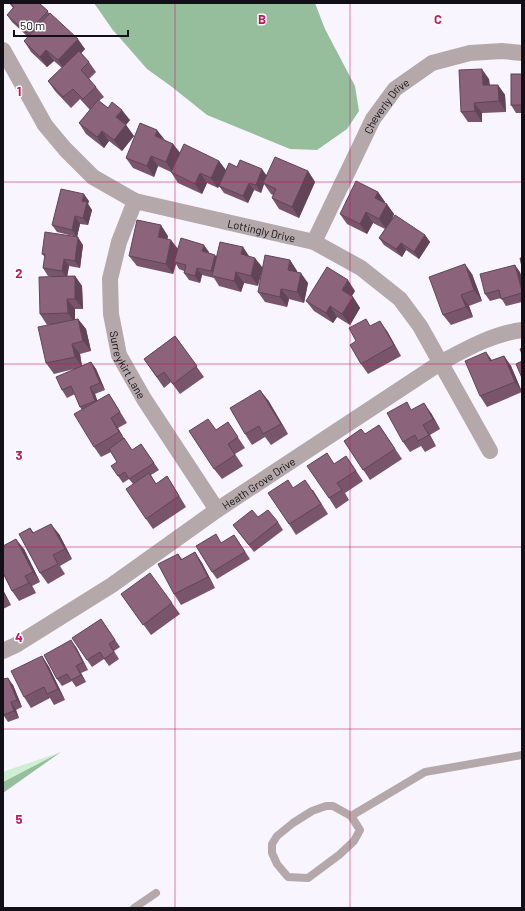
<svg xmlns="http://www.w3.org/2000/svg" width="525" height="911" font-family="Barlow,sans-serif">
<rect width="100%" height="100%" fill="#f9f5fe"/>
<path fill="#cdf0d3" d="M61 752 3 782V772L8 770Z"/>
<g fill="#96be9d">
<path d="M94 3H315L325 29 355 86 359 111 347 129 317 150 290 149 207 115 172 87 147 69 112 29Z"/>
<path d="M61 752 3 793V782Z"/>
</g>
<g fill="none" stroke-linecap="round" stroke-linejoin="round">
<g stroke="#b4a8aa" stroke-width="8">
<path d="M326 806H333L351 816 360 830 354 841 339 855 308 878 288 877 277 864 272 853V844L277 836 293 823 312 811Z"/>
<path d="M351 816 425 772 522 755"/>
<path d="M134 908 156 893"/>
</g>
<g stroke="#b4a8aa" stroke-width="16">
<path id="s1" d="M3 50 45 125 65 149 93 177 135 201 314 242 361 268 400 299 420 326 490 451"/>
<path id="s2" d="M135 201 119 242 110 279 111 314 119 355 144 399 217 510"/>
<path id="s3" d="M314 242 373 119 395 89 432 63 470 53 502 51 522 53"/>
<path id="s4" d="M3 651 16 645 112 585 217 510 440 363C466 349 492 334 522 330"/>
</g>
</g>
<g fill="#78556a">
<path d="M9 3H39L85 49 81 53 89 62 96 72 89 79 96 87 104 97 99 101 108 108 130 120 126 125 134 136 122 151 109 141 104 148 86 134 79 123 90 110 80 99 71 108 55 91 48 81 62 68 54 61 47 67 31 52 24 41 28 37 12 22 7 15 13 8Z"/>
<path d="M522 74V113H516L511 105Z"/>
<path d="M489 79 490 85H498L505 95 506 112 482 113V122H468L461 112Z"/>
<path d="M164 140 173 144 180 153 219 161 226 170 237 167 267 175 308 171 315 182 299 218 279 209 272 198 273 195 271 194 264 184 261 193 254 190 248 203 224 193 219 186 218 188 207 183 202 194 178 183 171 172 158 166 154 177 133 168 126 158Z"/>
<path d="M378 192 385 202V203L394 214 392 220 425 235 430 242 419 259 406 250 402 257 384 245 379 238 385 229 373 223 367 234 347 224 340 214Z"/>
<path d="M89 201 88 204 92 210 88 225 80 224 77 237 57 232 52 225Z"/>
<path d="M168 236 167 239 178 249 209 252 208 253 217 257 243 247 249 256 258 286 244 283 241 292 219 286 214 278 202 275 200 283 189 280 184 273V271L179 269 176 264 173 274 137 266 129 256Z"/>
<path d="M83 245 80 268 69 266 67 276H75L82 286 83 309H75V319H78L86 329 91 351 80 354 82 366 91 362 96 369 105 390 95 394 97 401 109 394 116 405 127 423 118 428 124 439 132 450 141 444 159 470 151 475 156 484 167 476 174 487 186 507 153 529 146 519 133 484 129 479 123 483 118 476 117 462 111 452 101 457 94 447 82 410 80 407 75 394 67 398 62 390 74 369 54 374 46 363 52 324 47 325 40 314 54 277 48 276 43 268 45 257 42 254Z"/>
<path d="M290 260 297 271V272L308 283 304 303 289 299 287 307 265 302 258 292Z"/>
<path d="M520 272 522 280V302L506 306 501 298 490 301 485 294Z"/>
<path d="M472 274 482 301 469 306 473 317 451 325 443 315Z"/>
<path d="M355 291 352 296 353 297 360 308 350 325 337 317 333 323 314 311 306 301Z"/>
<path d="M371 326 387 331 401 356 368 374 361 364 356 341Z"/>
<path d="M175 336 204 377 180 394 171 382 164 388 144 359Z"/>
<path d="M504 356 511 366 522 392 487 407 480 396 492 360Z"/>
<path d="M268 400 288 434 271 445 265 437 252 445 245 434Z"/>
<path d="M412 409 431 413 440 429 430 435 436 446 425 452 421 446 410 452 403 442Z"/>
<path d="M228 422 245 448 235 454 243 466 222 479 214 469 216 430Z"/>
<path d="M379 425 402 459 370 480 344 441 361 429 365 434Z"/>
<path d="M346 456 363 481 345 493 349 500 336 509 329 498 334 464Z"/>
<path d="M293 488 313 490 328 514 296 535 289 524Z"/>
<path d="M258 517 278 522 283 530 254 552 233 525Z"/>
<path d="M30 528 34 533 59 534 72 559 60 566 65 574 48 584 40 573Z"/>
<path d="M234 535 250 559 217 579 212 572 222 543Z"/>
<path d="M3 545 24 549 40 582 32 586 36 593 19 601 12 591 3 573Z"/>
<path d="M195 552 202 563 215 588 181 605 174 594 178 554 182 559Z"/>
<path d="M3 590 11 605 3 609Z"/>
<path d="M121 594 172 603 180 614 151 635Z"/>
<path d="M101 619 120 647 114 651 119 659 109 666 104 659 92 667 87 660Z"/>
<path d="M76 647 88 670 81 673 86 682 76 687 72 681 62 686 57 679Z"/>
<path d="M42 656 49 667 65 700 54 705 50 698 31 708 24 697Z"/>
<path d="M3 679 13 685 22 707 16 710 19 718 8 722 4 716H3Z"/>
</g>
<g fill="#614556">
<path d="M78 39 85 49 65 71 58 60Z"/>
<path d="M46 50 54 61 47 67 40 57Z"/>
<path d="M482 69 489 79 490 96 483 85Z"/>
<path d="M498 85 505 95 506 112 499 101Z"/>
<path d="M474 103 482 113V122L475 111Z"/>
<path d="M122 110 130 120 123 128 116 117Z"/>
<path d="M126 125 134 136 122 151 114 140Z"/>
<path d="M157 130 165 140 155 136Z"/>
<path d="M102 131 109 141 104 148 97 137Z"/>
<path d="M173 144 181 154 173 173 166 162Z"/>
<path d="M151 156 158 166 154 177 147 166Z"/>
<path d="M219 161 226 171 218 188 211 178Z"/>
<path d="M262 169 267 176 263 183 264 184 261 193 256 185Z"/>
<path d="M308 171 315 182 299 218 292 207Z"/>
<path d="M200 173 207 183 202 194 195 184Z"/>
<path d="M249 183 254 190 248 203 243 196Z"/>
<path d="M378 192 385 202 382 208 375 198Z"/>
<path d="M84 194 89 201 88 204 92 210 88 225 83 218 82 201Z"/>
<path d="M387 204 394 214 387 230 379 219Z"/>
<path d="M366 212 373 223 367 234 360 224Z"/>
<path d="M75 216 80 224 77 237 72 230Z"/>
<path d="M161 225 168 236 166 247 158 237Z"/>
<path d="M425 235 430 242 419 259 414 252Z"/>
<path d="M78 237 83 245 80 268 75 261Z"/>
<path d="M171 240 179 250 174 262 176 264 173 274 166 264Z"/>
<path d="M401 243 406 250 402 257 396 249Z"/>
<path d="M204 245 209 252 207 258 202 251Z"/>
<path d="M243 247 250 258 241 254Z"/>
<path d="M215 255 220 262 214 276 211 271Z"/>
<path d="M255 258 263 268 258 286 251 276Z"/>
<path d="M64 259 69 266 67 278 62 271Z"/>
<path d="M290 260 297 271 295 280 288 270Z"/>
<path d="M465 264 472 274 482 301 474 290Z"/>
<path d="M515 265 520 272 522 280V291Z"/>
<path d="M197 268 202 275 200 283 195 276Z"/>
<path d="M236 272 244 283 241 292 234 281Z"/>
<path d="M301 273 308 283 304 303 297 292Z"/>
<path d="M75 276 82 286 83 309 75 299Z"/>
<path d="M348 280 355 291 349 300 342 290Z"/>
<path d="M281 289 289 299 287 307 280 297Z"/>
<path d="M461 295 469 306 473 317 466 307Z"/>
<path d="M353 297 360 308 350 325 342 314Z"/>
<path d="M67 299 75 309V324L68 313Z"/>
<path d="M330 306 337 317 333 323 326 313Z"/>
<path d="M78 319 86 329 91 351 83 341Z"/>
<path d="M380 321 387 331 401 356 394 345Z"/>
<path d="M72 344 80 354 82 367 75 357Z"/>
<path d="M486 352 494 363 490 361Z"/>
<path d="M504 356 511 366 522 392 515 382Z"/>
<path d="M91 362 96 369 105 390 100 383Z"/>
<path d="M90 387 95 394 100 408 95 401Z"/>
<path d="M260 390 268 400 288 434 281 424Z"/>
<path d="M424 403 431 413 440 429 433 419Z"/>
<path d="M111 418 118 428 127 443 119 432Z"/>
<path d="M423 425 430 435 436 446 429 435Z"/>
<path d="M51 524 59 534 72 559 65 549Z"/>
<path d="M16 539 24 549 40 582 33 572Z"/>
<path d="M195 552 202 563 215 588 208 577Z"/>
<path d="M25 576 32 586 36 593 29 583Z"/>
<path d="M3 590 11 605 3 593Z"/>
<path d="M71 640 76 647 88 670 83 662Z"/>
<path d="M42 656 49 667 65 700 58 689Z"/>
<path d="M76 666 81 673 86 682 81 675Z"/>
<path d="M8 678 13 685 22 707 17 700Z"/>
<path d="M11 702 16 710 19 718 14 711Z"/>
</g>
<g fill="#8b637b" stroke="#614556">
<path d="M10 3H39L48 11 27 33 7 15 14 7Z"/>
<path d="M50 13 78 39 58 60 46 50 40 57 24 41Z"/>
<path d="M79 51 89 62 81 70 96 87 83 99 73 89 63 97 48 81Z"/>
<path d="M482 69 483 85H498L499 101 474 103 475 111 461 112 459 70Z"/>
<rect x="511" y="74" width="11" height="31"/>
<path d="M98 100 108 108 112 102 122 110 116 117 126 125 114 140 102 131 97 137 79 123Z"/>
<path d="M140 123 157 130 155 136 173 144 166 162 151 156 147 166 126 158Z"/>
<path d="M184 144 219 161 211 178 200 173 195 184 171 172Z"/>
<path d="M275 157 308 171 292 207 272 198 276 189 263 183Z"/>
<path d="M240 160 262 169 256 185 249 183 243 196 219 186 229 163 237 167Z"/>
<path d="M356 181 378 192 375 198 387 204 379 219 366 212 360 224 340 214Z"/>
<path d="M61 189 84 194 82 201 87 202 83 218 75 216 72 230 52 225Z"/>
<path d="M395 215 425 235 414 252 401 243 396 249 379 238Z"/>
<path d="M137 220 161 225 158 237 171 240 166 264 129 256Z"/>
<path d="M45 232 78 237 75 261 64 259 62 271 43 268 45 254H42Z"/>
<path d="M181 238 204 245 202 251 215 255 211 271 197 268 195 276 184 273 186 265 174 262Z"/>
<path d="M220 242 243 247 241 254 255 258 251 276 236 272 234 281 212 276Z"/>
<path d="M265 255 290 260 288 270 301 273 297 292 281 289 280 297 258 292Z"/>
<path d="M520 258H522V267Z"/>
<path d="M465 264 474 290 461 295 466 307 443 315 429 277Z"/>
<path d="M515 265 522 291V293L501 299 499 290 485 294 480 274Z"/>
<path d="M327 267 348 280 342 290 353 297 342 314 330 306 326 313 306 301Z"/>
<path d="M75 276V299H67L68 313 40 314 39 277Z"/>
<path d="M78 319 83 341 72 344 75 357 46 363 38 327Z"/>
<path d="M366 319 370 326 380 321 394 345 361 364 350 345 356 341 349 328Z"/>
<path d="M175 336 197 366 173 384 164 372 157 377 144 359Z"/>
<path d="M522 348V354L520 349Z"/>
<path d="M486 352 490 361 504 356 515 382 480 396 465 361Z"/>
<path d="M522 361V378L516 364Z"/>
<path d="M91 362 100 383 90 387 95 401 80 407 71 386 62 390 56 377Z"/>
<path d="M260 390 281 424 263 434 259 426 245 434 230 408Z"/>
<path d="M109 394 120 412 111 418 119 432 94 447 74 414Z"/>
<path d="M407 402 411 410 424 403 433 419 423 425 429 435 418 441 415 435 403 442 387 413Z"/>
<path d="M208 419 216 430 228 422 238 437 228 444 235 455 214 469 189 431Z"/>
<path d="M379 425 395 449 363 470 344 441 361 429 365 434Z"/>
<path d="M124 438 132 450 141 444 154 463 129 479 125 472 118 476 111 466 117 462 109 449Z"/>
<path d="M327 453 334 464 346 456 356 471 337 483 342 490 329 498 307 466Z"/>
<path d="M149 473 156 484 167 476 179 496 146 519 126 489Z"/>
<path d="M288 480 293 488 305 480 321 504 289 524 268 493Z"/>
<path d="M252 510 258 517 268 510 278 522 249 545 233 525Z"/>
<path d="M51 524 65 549 53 555 58 564 40 573 19 534 30 528 33 533Z"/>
<path d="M216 534 221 543 234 535 245 552 212 572 196 546Z"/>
<path d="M16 539 33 572 25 576 29 583 12 591 3 573V546Z"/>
<path d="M195 552 208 577 174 594 158 564 178 554 181 560Z"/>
<path d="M150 573 172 603 143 625 121 594Z"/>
<path d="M101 619 115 640 109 644 114 652 104 659 100 652 87 660 72 638Z"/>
<path d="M71 640 83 662 76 666 81 675 71 680 67 674 57 679 44 655Z"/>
<path d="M42 656 58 689 47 694 44 687 24 697 11 671Z"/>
<path d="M8 678 17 700 11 702 14 711 3 715V679Z"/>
</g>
<path fill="none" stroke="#c2185b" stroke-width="1" stroke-opacity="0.55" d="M175 3V908M350 3V908M3 182H522M3 364H522M3 547H522M3 729H522"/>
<g text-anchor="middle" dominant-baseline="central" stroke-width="3" stroke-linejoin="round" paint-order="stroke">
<g font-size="11" fill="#130f16" stroke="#fff">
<text stroke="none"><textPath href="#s3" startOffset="155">Cheverly Drive</textPath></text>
<text stroke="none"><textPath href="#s1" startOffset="335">Lottingly Drive</textPath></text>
<text stroke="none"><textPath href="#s2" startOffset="171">Surreykirt Lane</textPath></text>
<text stroke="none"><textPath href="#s4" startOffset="306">Heath Grove Drive</textPath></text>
</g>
</g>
<g font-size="13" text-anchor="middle" font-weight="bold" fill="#c2185b" stroke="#fff" stroke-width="3" stroke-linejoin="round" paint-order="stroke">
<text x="262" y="24">B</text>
<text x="438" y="24">C</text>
<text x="19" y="96">1</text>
<text x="19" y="278">2</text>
<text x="19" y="460">3</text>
<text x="19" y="642">4</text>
<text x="19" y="824">5</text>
</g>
<rect width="525" height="911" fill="none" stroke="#130f16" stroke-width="8"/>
<path d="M14 30v6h114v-6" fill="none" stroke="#130f16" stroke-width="2"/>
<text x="20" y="30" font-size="12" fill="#130f16" stroke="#ffffff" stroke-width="3" paint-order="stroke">50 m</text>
</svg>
